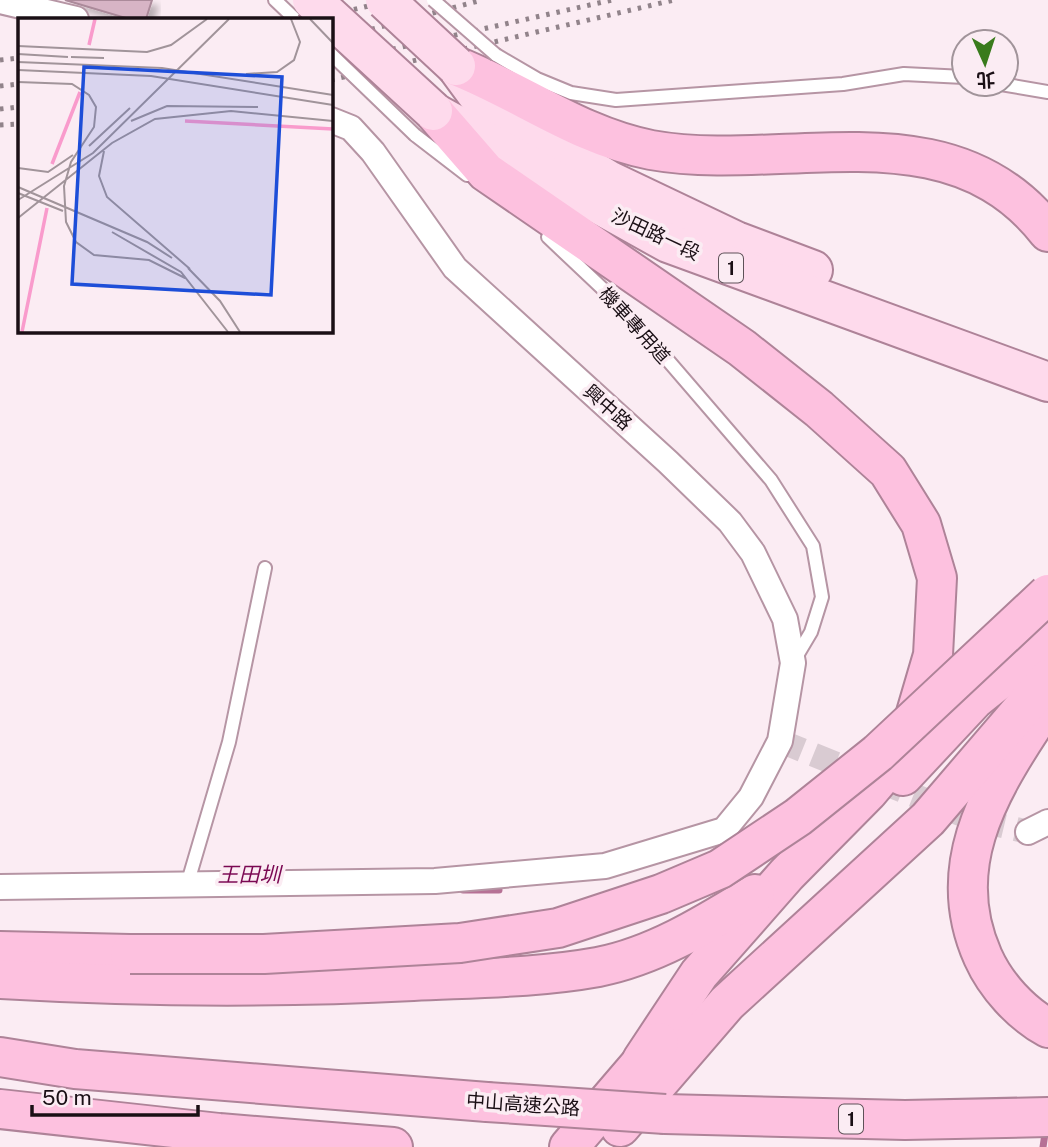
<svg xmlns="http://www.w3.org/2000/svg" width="1048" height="1147" font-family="'Public Sans','Noto Sans TC',sans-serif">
<defs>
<filter id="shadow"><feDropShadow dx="6" dy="6" stdDeviation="3.5" flood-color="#0004"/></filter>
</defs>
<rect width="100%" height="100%" fill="#fbecf3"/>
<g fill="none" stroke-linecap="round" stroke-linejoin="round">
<g stroke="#b67195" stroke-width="7">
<path d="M463 890H499"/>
<path d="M1043 1147 1046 1127"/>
</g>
</g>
<path fill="#d7b4c5" stroke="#ab8a9a" stroke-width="2" filter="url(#shadow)" d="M65 0H152L146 19H129Z"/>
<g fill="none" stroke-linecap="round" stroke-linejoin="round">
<path stroke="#d9cbd2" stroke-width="24" stroke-dasharray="24 12" stroke-linecap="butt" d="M780 741 970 818 1028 832"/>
<defs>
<g id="lane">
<path d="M275 0 295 19"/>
<path d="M496 55 537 79 571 93 616 100 843 84 904 74 964 77"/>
<path d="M1001 84 1048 92"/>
<path d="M415 135 467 175"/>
<path d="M548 237 622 307 771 480 813 546 822 597 811 632 795 659"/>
<path d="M187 885 229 742 265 568"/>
</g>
<g id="street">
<path d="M0 1 76 19"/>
<path d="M1028 832 1048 822"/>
<path d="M0 887 435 881 605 866 724 830 751 797 780 741 793 663 785 619 753 553 730 522 668 462 455 268 373 152 351 128 331 120"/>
</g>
<g id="primary">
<path d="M456 66 478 96 527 131 610 181 736 241 813 270"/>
<path d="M437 114 668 243 1048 382"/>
</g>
<g id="highway">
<path d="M456 66C522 92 579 136 651 150 784 174 949 104 1048 232"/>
<path d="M433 111 486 172 742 348 819 409 888 471 921 524 937 578 933 655 906 747 868 792 787 874 699 974 642 1060"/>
<path d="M1035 722C986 796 944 870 983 957 996 986 1021 1013 1048 1028"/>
<path d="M903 776 975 699 1048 641"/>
<path d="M0 951 130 954"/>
<path d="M0 979C138 987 275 988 413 981 474 978 537 978 598 967 655 956 706 924 755 894"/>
<path d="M0 1057 75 1069 487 1102"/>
<path d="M0 1109 219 1133 393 1147"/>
<path d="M665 1114 905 1120 1048 1117"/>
<path d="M620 1127 727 1003 928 819 1048 679"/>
<path d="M569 1147 659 1042"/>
</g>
</defs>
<use href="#lane" stroke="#b695a4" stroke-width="16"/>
<use href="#street" stroke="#b695a4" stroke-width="28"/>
<use href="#primary" stroke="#ae8398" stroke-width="42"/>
<use href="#highway" stroke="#ae8398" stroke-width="42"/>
<use href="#lane" stroke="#fff" stroke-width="12"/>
<use href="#street" stroke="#fff" stroke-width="24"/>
<use href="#primary" stroke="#fedaec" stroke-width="38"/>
<use href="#highway" stroke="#fdc1df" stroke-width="38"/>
<g stroke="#91838a" stroke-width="5" stroke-dasharray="3.5 7" stroke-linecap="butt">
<path d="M313 19 394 0"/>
<path d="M331 40 482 0"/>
<path d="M0 60 19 58"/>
<path d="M331 63 612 0"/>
<path d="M331 80 674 0"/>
<path d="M0 86 19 84"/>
<path d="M0 109 19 107"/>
<path d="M0 125 19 124"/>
</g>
<defs>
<g id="lane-bridge">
<path d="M433 0 496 55"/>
<path d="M331 54 415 135"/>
</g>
<g id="primary-bridge">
<path d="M312 0 433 111"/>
<path d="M385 0 456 66"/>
</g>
<g id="highway-bridge">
<path d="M130 954H264L460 943 558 928 661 894 720 869 798 817 878 753 1048 594"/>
<path d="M487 1102 665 1114"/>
</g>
</defs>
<use href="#lane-bridge" stroke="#b695a4" stroke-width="16" stroke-linecap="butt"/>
<use href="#primary-bridge" stroke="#ae8398" stroke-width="42" stroke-linecap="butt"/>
<use href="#highway-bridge" stroke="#ae8398" stroke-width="42" stroke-linecap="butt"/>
<use href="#lane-bridge" stroke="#fff" stroke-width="12"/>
<use href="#primary-bridge" stroke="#fedaec" stroke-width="38"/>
<use href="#highway-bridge" stroke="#fdc1df" stroke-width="38"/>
</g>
<g text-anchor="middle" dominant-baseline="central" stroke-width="7" stroke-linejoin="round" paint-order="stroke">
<g fill="#fbecf3" stroke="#5e5158" stroke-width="2">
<rect x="719" y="253.5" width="24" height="29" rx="5"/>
<rect x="839" y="1104.5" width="24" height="29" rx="5"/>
</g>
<g font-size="18" font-weight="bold" fill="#1a0f15">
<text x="731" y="268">1</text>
<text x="851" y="1119">1</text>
</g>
<g font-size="19" fill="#1a0f15" stroke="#fbecf3">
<text transform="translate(656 234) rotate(25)">沙田路一段</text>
<text transform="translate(635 325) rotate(48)">機車專用道</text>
<text transform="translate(608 407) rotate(42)">興中路</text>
<text transform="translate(523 1104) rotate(4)">中山高速公路</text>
</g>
<g font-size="21" font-style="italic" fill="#7a0852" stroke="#fbecf3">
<text x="249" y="874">王田圳</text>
</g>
</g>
<g transform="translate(18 18)">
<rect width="315" height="315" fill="#fbecf3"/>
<path fill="none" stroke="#f99bcc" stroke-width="3.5" d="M71 27 77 1M167 103 315 111M34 146 62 74M4 314 29 190"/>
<path fill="none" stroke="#a1949a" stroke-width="2" d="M292 1 315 25M0 28 129 34 153 27 189 1M0 36 50 39M53 39 86 40M0 44 144 50 315 77M0 52 133 58 315 87M228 56 259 54 276 42 282 24 273 1M0 64 54 66 71 77 78 89 76 109 53 144 46 168 48 204 58 224 76 237 131 242 167 260M113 103 149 88 240 89M71 128 112 90M86 133 81 158 89 179 172 251M0 150 30 154 55 137M0 169 129 224 154 240M0 175 45 193M0 182 75 135 211 1M0 200 94 125 137 101 213 93 315 103M94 214 163 254 210 314M170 250 202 283 222 314"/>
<path fill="#1d4ed8" fill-opacity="0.15" stroke="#1d4ed8" stroke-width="3.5" d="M66 49 264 59 253 277 54 266Z"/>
<rect width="315" height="315" fill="none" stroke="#1a0f15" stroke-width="3.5"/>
</g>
<g transform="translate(985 63) rotate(177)"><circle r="33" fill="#fbecf3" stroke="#a1949a" stroke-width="2"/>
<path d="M0-5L12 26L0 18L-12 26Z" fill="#397b1c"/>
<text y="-10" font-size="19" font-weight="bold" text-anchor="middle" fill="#1a0f15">北</text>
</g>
<path d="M32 1105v10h166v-10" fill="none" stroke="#1a0f15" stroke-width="3.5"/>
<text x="42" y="1105" font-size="21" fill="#1a0f15" stroke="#fbecf3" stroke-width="5" paint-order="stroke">50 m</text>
</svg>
